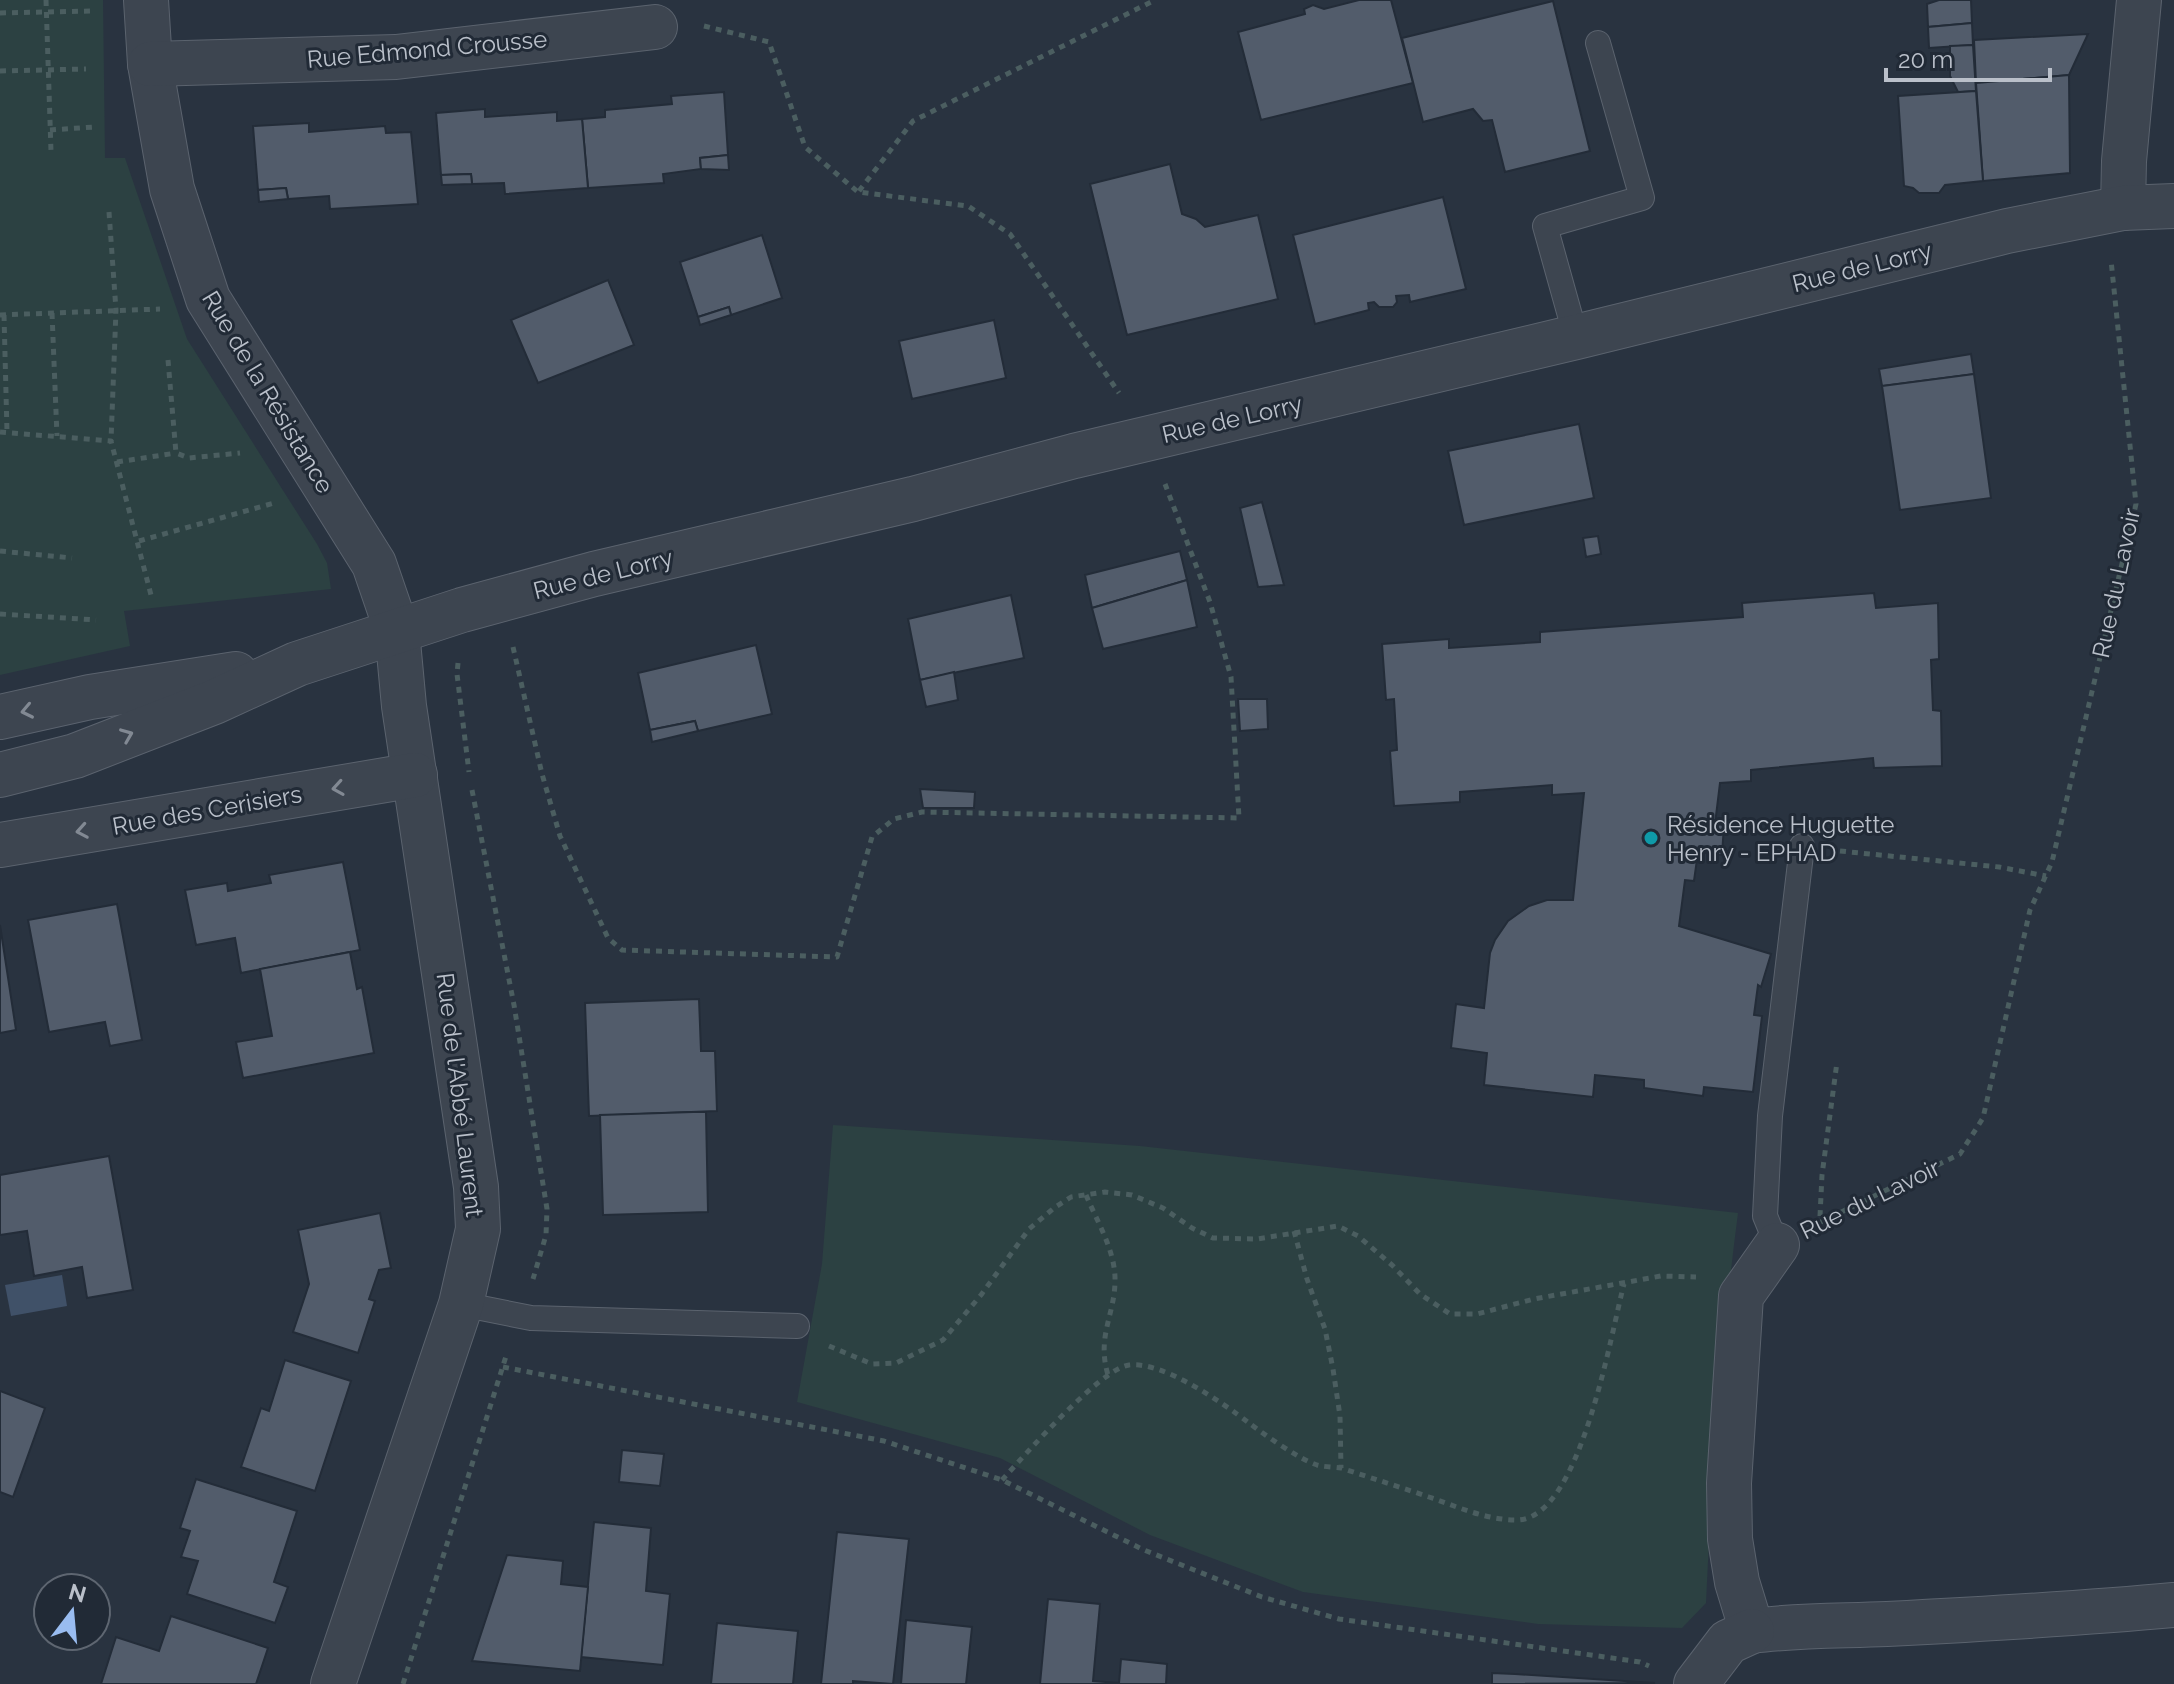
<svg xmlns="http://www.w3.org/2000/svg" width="2174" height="1684" font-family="Raleway,sans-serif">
<rect width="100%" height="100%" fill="#293340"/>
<g fill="#2c4142">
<path d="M0 0H103L105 158H125L187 339 317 544 327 563 331 589 124 611 130 646 0 675Z"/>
<path d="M833 1125 1140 1146 1738 1213C1721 1343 1712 1472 1706 1603L1682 1628 1538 1624 1303 1592 1150 1535 1000 1458 797 1402 822 1264Z"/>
</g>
<path fill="#405168" d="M62 1275 67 1306 11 1316 5 1285Z"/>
<g fill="#525c6b" stroke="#232c38" stroke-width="2">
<path d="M1359 0H1391L1413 83 1261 120 1238 32 1305 14 1304 9 1313 5 1324 9Z"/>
<path d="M1939 0H1971L1972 23 1928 27 1927 4Z"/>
<path d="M1553 1 1590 151 1505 172 1492 120 1483 121 1473 109 1423 122 1402 38Z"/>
<path d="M1972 23 1973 45 1929 48 1928 27Z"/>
<path d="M2088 34 2069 75 1976 83 1974 40Z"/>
<path d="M1973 45 1976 91 1958 92 1950 76V46Z"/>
<path d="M2069 75 2070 173 1983 181 1976 83Z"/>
<path d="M1976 91 1983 181 1945 185 1939 193H1919L1913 188 1904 186 1898 96Z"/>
<path d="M724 92 728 155 700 158 701 169 663 174 664 183 588 188 582 119 605 117V110L672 104 671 96Z"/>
<path d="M485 109V117L557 112V121L582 119 588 188 505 194 504 183 472 184 471 174 441 175 436 113Z"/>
<path d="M309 123V132L385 126 386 133 411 132 418 204 330 209 329 196 288 199 286 188 258 190 253 126Z"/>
<path d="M728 155 729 170 701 169 700 158Z"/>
<path d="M1170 164 1182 214 1196 219 1205 227 1258 215 1278 299 1127 335 1090 184Z"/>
<path d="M471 174 472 184 442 185 441 175Z"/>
<path d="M286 188 288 199 259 202 258 190Z"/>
<path d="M1443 197 1466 289 1410 302 1409 295 1396 296 1397 302 1393 307H1379L1374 302 1368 303 1369 310 1315 324 1293 235Z"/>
<path d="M762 235 782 298 731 315 729 307 698 317 680 262Z"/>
<path d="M608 280 634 345 538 383 511 320Z"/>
<path d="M729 307 731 315 700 325 698 317Z"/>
<path d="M994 320 1006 378 912 399 899 341Z"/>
<path d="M1971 354 1974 374 1882 386 1879 369Z"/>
<path d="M1974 374 1991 498 1900 510 1882 386Z"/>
<path d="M1579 424 1594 498 1464 525 1448 451Z"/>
<path d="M1262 502 1284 585 1258 587 1240 508Z"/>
<path d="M1598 536 1601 554 1586 557 1583 538Z"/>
<path d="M1180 551 1187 580 1092 608 1085 575Z"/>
<path d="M1187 580 1197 627 1103 649 1092 608Z"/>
<path d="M1874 593 1876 608 1938 603 1939 659 1931 660 1933 710 1941 711 1942 766 1874 768 1873 758 1751 770V781L1720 783 1715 824 1724 825 1722 855 1698 852 1694 881 1685 880 1679 926 1771 954 1761 987 1758 985 1754 1015 1762 1016 1753 1092 1704 1087 1703 1096 1644 1088V1080L1595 1075 1593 1097 1484 1085 1487 1053 1451 1048 1456 1004 1484 1008 1490 953 1495 940 1508 921 1529 906 1547 900H1573L1584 793 1552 795V785L1460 792V802L1394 806 1390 751 1397 750 1394 699 1386 700 1382 644 1449 639V648L1540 642V632L1743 617 1742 603Z"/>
<path d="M1011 595 1024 658 920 680 908 619Z"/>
<path d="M756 645 772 714 698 731 695 721 650 730 638 673Z"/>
<path d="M954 672 958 700 926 707 920 680Z"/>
<path d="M1238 699H1267L1268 729 1240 731Z"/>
<path d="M695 721 698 731 652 742 650 730Z"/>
<path d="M920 789 975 792 974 808H923Z"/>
<path d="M343 862 360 950 241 973 235 938 196 945 185 890 227 883 228 891 271 883 269 875Z"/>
<path d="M117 904 142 1040 110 1046 105 1022 49 1032 28 920Z"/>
<path d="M0 925 16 1030 0 1033Z"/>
<path d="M350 952 357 989 362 987 374 1053 243 1078 236 1042 272 1036 260 969Z"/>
<path d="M699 999 701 1051H715L717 1111 589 1116 585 1003Z"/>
<path d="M693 1112H706L708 1212 603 1215 600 1115Z"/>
<path d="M109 1156 133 1290 87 1298 82 1267 34 1276 27 1231 0 1235V1175Z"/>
<path d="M380 1213 391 1268 379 1270 369 1299 375 1301 358 1353 293 1332 309 1284 298 1230Z"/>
<path d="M285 1360 351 1381 315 1491 241 1467 261 1408 269 1411Z"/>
<path d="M0 1391 45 1408 13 1497 0 1492Z"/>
<path d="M622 1450 664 1454 660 1486 619 1482Z"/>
<path d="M196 1479 297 1511 274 1582 288 1587 275 1623 187 1594 198 1561 181 1557 190 1531 180 1528Z"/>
<path d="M594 1522 651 1528 646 1591 670 1594 663 1665 581 1657Z"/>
<path d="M837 1532 909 1539 893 1684 853 1681V1684H821Z"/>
<path d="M507 1555 563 1561 561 1584 588 1587 580 1671 472 1661Z"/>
<path d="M1048 1599 1100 1604 1093 1681 1119 1683 1121 1659 1167 1664 1166 1684H1040Z"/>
<path d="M171 1616 268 1648 256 1684H101L116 1637 159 1651Z"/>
<path d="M906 1620 972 1627 966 1684H901Z"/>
<path d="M717 1623 798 1631 793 1684H711Z"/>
<path d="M1492 1673 1515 1674 1655 1683 1492 1684Z"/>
</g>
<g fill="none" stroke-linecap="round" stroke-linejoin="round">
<defs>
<g id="service">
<path d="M1576 337 1545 226 1642 198 1598 43"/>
<path d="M1777 1245 1765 1216 1770 1116 1802 846"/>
<path d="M461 1304 531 1318 797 1326"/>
</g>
<g id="minor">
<path d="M146 0 150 64 172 189 208 299 374 564 397 631 404 706 476 1187 478 1229 461 1304 333 1684"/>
<path d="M150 64 396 57 655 27"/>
<path d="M2123 208 2124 161 2139 0"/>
<path d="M0 845 415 775"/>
<path d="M1777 1245 1741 1296 1729 1483 1730 1539 1737 1582 1752 1631C1797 1625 1842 1626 1887 1624 1983 1619 2078 1614 2174 1605"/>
<path d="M1696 1684 1728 1642 1752 1631"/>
</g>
<g id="tertiary">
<path d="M0 717 90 697 236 674"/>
<path d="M0 775 75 756 214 702 297 664 462 610 594 574 913 499 1074 456 1576 337 2007 231 2123 208 2174 206"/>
</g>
</defs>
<use href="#service" stroke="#5b636e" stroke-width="26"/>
<use href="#minor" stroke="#5b636e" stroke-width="46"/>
<use href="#tertiary" stroke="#5b636e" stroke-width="46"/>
<g stroke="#4b5e60" stroke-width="5" stroke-dasharray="6 6" stroke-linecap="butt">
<path d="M46 0 51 151"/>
<path d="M0 13 92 11"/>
<path d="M704 26 769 42 805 147 858 192 968 206 1010 234 1119 393"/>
<path d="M0 71 86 69"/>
<path d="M50 130 94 127"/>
<path d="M859 191 913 121 1155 0"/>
<path d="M109 212 116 310 111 441"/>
<path d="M52 313 57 436"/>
<path d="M0 315 160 309"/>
<path d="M4 315 7 432"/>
<path d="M168 360 176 453 189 458 240 453"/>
<path d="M0 432 111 441 151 595"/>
<path d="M117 462 176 453"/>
<path d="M139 541 274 503"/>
<path d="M0 551 72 558"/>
<path d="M0 614 96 620"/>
<path d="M513 647 542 774 560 836 608 938 622 950 837 957 872 837 894 819 922 812 1239 818 1231 677 1210 602 1165 484"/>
<path d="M458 663 457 674 469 772"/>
<path d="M472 790 514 1005 547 1209 546 1235 533 1279"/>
<path d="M1840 851 1999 867 2046 876"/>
<path d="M1086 1195C1097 1221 1114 1249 1115 1277 1116 1314 1096 1335 1108 1375"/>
<path d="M1820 1216 1822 1175 1837 1062"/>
<path d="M1819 1223 1960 1154 1983 1118 2030 910 2052 862 2136 504 2111 260"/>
<path d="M1294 1231 1307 1279 1325 1329 1333 1369 1340 1416 1341 1468"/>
<path d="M829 1346 872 1364 896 1363 943 1340 981 1295 1029 1229 1054 1208 1071 1197 1105 1192 1132 1195 1163 1208 1192 1228 1213 1238 1257 1239 1338 1226 1358 1236 1392 1265 1420 1294 1450 1314H1477L1534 1299 1661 1276 1696 1277"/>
<path d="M503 1367 884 1441 1002 1480 1144 1550 1262 1597 1339 1619 1640 1662 1649 1666"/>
<path d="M1002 1480C1024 1456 1100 1369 1129 1365 1163 1361 1223 1403 1249 1423 1265 1435 1299 1459 1317 1465 1324 1467 1334 1467 1341 1468 1371 1478 1400 1487 1429 1497 1458 1507 1486 1520 1517 1520 1581 1519 1611 1332 1624 1284"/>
<path d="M403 1684 507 1353"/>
</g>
<use href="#service" stroke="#3d4550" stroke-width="24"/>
<use href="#minor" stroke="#3d4550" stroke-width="44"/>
<use href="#tertiary" stroke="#3d4550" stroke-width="44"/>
</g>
<defs><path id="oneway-chevron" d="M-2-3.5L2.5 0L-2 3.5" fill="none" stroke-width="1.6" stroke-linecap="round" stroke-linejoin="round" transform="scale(2)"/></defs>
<g stroke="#828993">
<use href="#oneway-chevron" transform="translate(27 711) rotate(168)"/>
<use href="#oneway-chevron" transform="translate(127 735) rotate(-22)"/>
<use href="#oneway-chevron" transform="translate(338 788) rotate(171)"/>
<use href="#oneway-chevron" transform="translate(82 831) rotate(170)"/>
</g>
<circle fill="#0f9aa8" stroke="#212a36" stroke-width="3" cx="1651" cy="838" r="8"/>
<g text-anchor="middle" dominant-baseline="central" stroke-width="6" stroke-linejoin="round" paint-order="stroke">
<g font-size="24" fill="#bac0ca" stroke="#212a36">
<text transform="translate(427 49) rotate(-5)">Rue Edmond Crousse</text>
<text transform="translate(1862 267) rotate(-14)">Rue de Lorry</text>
<text transform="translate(268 392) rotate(59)">Rue de la Résistance</text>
<text transform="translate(1232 419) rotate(-13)">Rue de Lorry</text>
<text transform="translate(603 574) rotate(-14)">Rue de Lorry</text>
<text transform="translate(2116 583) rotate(-78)">Rue du Lavoir</text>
<text transform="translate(207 810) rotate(-10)">Rue des Cerisiers</text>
<text transform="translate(460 1095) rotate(83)">Rue de l'Abbé Laurent</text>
<text transform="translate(1870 1199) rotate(-26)">Rue du Lavoir</text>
</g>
<g font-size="24" fill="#bac0ca" stroke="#212a36" text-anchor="start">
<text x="1667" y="824">Résidence Huguette<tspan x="1667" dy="28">Henry - EPHAD</tspan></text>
</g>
</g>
<g transform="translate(72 1612) rotate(16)"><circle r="38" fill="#212a36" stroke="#5e6671" stroke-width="2"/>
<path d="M0-6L14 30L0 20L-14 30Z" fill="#99bcf0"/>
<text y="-12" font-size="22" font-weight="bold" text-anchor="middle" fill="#bac0ca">N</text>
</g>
<path d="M1886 68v12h164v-12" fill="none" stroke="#bac0ca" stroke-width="4"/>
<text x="1898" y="68" font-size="24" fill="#bac0ca" stroke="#212a36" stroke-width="6" paint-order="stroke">20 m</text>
</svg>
